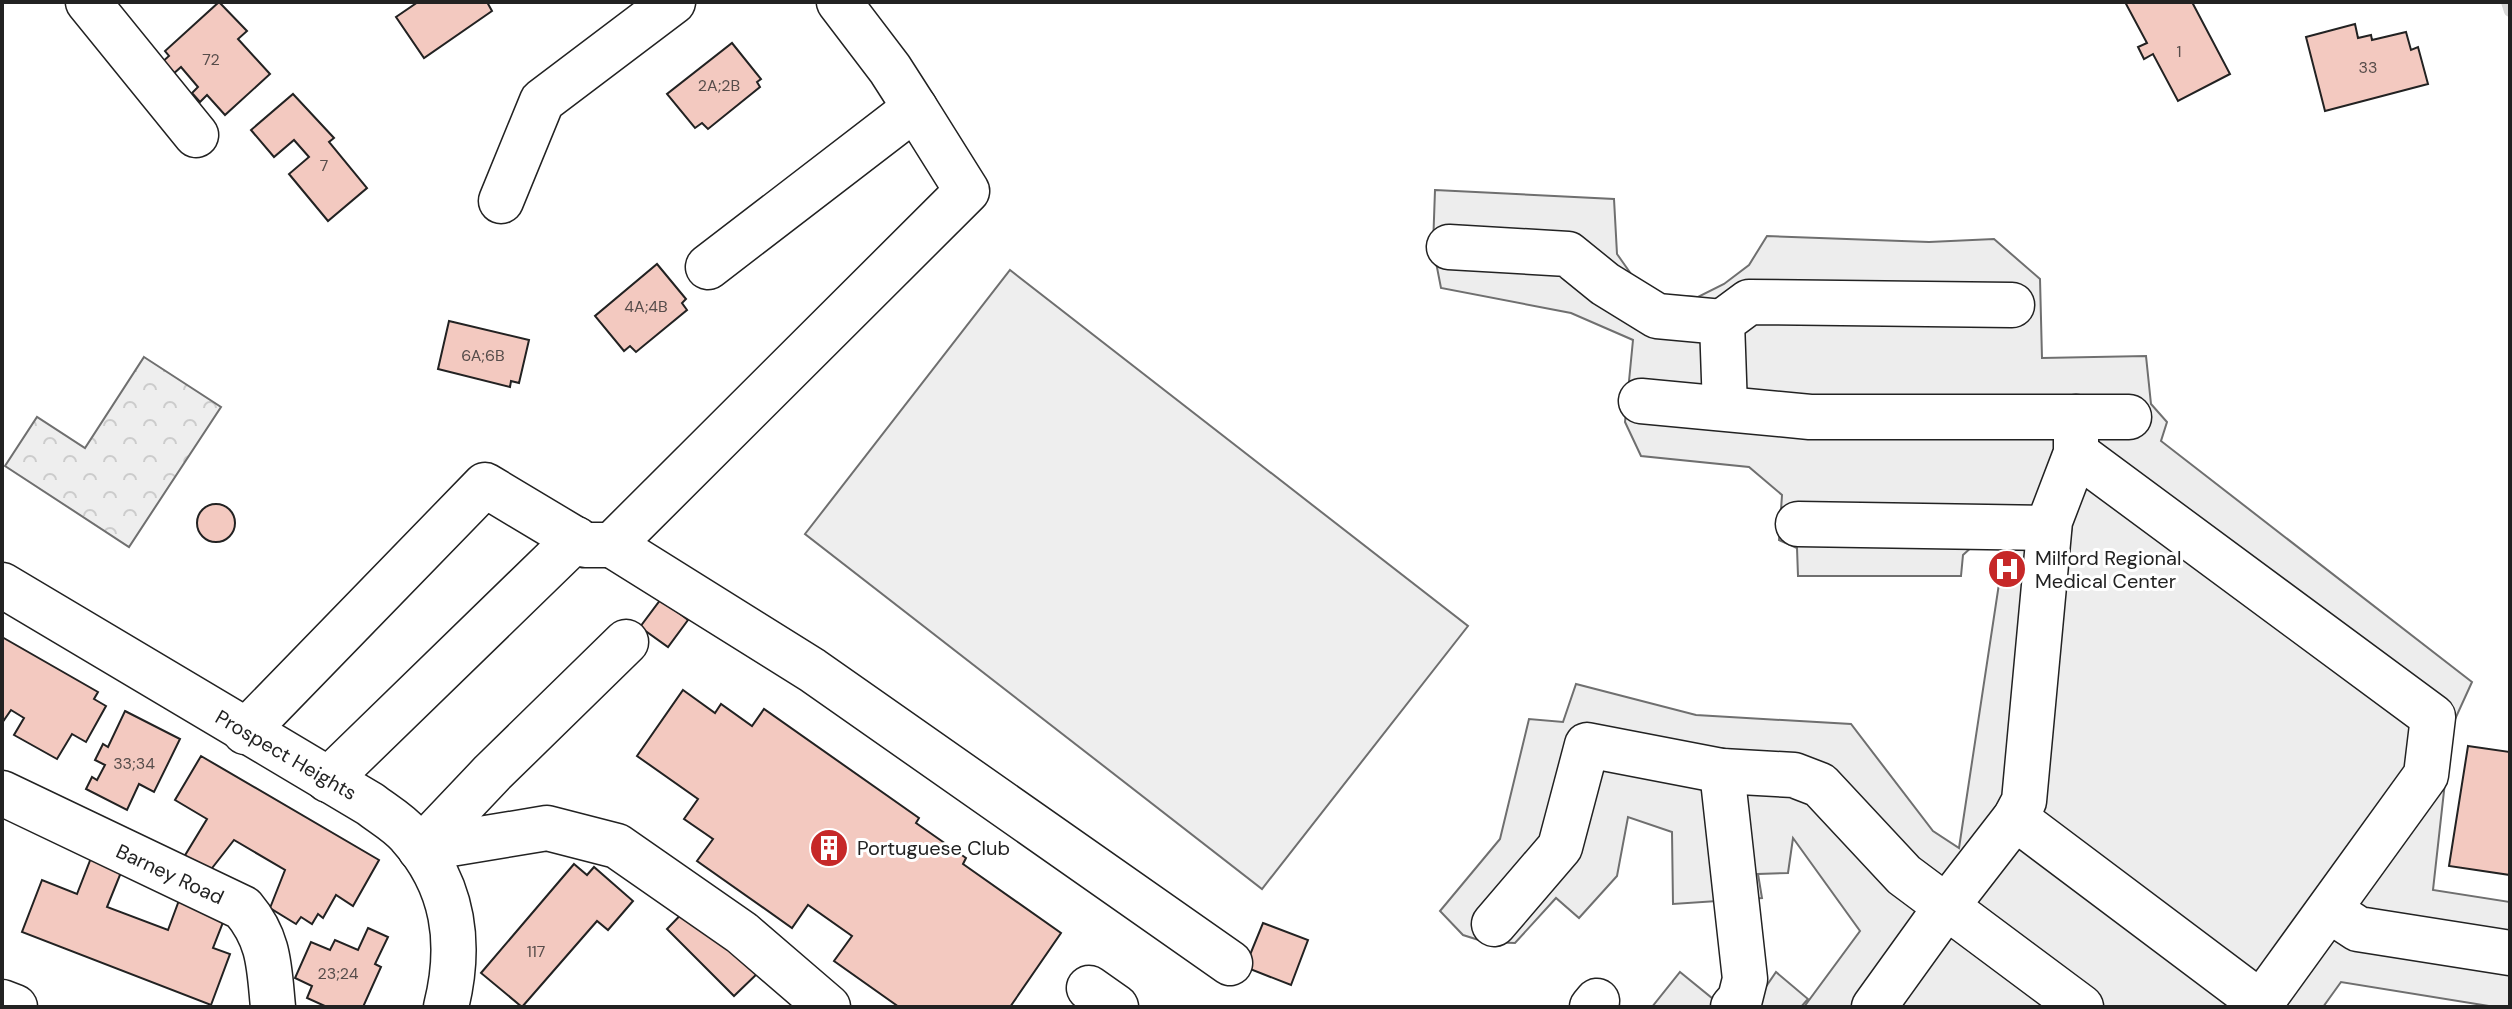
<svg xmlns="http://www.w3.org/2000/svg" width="2512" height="1009" font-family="'DM Sans',sans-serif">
<defs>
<pattern id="park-crowns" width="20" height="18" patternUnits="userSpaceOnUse" patternTransform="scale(2)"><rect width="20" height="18" fill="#eee"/><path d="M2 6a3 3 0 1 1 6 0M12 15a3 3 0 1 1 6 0" fill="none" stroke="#ccc"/></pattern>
</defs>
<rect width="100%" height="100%" fill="#fff"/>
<path fill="url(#park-crowns)" stroke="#6f6f6f" stroke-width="2" d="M144 357 221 407 129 547 5 466 37 417 85 448Z"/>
<path fill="#eee" stroke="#6f6f6f" stroke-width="2" d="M1010 270 1468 626 1262 889 805 534Z"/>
<g fill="#ededed" stroke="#6f6f6f" stroke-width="2">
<path d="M1435 190 1614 199 1617 254 1636 281 1664 295 1698 297 1724 284 1749 265 1767 236 1929 242 1994 239 2040 279 2042 358 2146 356 2151 404 2167 422 2161 441 2472 682 2451 728 2433 890 2510 902V1007H2495L2341 982 2323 1007H1804L1860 931 1793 838 1788 873 1758 874 1762 898 1673 904 1672 832 1628 817 1617 876 1579 918 1556 898 1515 943 1485 942 1463 935 1440 911 1500 839 1529 719 1563 722 1576 684 1696 715 1851 724 1933 831 1959 848 2000 577 2030 579V570L1995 544 1974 545 1963 555 1961 576H1798L1797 548 1779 540 1782 495 1749 467 1641 456 1625 422 1633 340 1571 313 1441 288 1433 247Z"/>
<path d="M1680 972 1712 998 1723 985 1752 1007 1776 972 1808 999 1801 1007H1652Z"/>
</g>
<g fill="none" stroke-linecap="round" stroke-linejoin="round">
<path stroke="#d9d9d9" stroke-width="12" d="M2507 2 2510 11"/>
</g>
<g fill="#f3c9c0" stroke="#222" stroke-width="2">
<path d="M219 2 247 31 238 39 270 74 225 115 207 95 200 102 192 93 198 87 181 67 172 75 161 63 169 56 165 51Z"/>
<path d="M418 2H487L492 11 424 58 396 17Z"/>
<path d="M2125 2H2192L2230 74 2178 101 2153 54 2144 59 2138 47 2147 43Z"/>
<path d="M2355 24 2358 38 2371 35 2372 40 2406 32 2411 50 2418 47 2428 84 2325 111 2306 37Z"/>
<path d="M732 43 761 79 757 82 760 87 708 129 702 123 695 128 667 94Z"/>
<path d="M293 94 334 138 329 142 367 188 328 221 289 174 309 157 294 140 274 157 251 130Z"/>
<path d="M657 264 686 299 682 303 687 310 636 352 630 346 624 351 595 316Z"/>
<path d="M449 321 529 340 519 383 511 381 510 387 438 369Z"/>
<circle cx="216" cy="523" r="19"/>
<path d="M661 599 688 620 668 647 640 627Z"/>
<path d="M2 637 98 692 94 699 106 706 86 742 72 734 57 759 14 735 24 718 11 710 2 723Z"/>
<path d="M683 690 715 713 721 704 752 726 764 709 919 818 916 823 966 858 963 864 1061 933 1010 1007H899L834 961 852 936 808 905 792 928 697 861 713 839 684 819 698 799 637 756Z"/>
<path d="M125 711 180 739 154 792 139 784 127 810 86 789 92 777 97 780 105 765 95 760 103 744 108 747Z"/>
<path d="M2468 746 2510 752V875L2449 866Z"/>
<path d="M201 756 379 860 353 906 336 895 323 918 318 914 312 924 301 917 296 924 270 908 285 870 234 840 209 872 184 857 207 819 175 800Z"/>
<path d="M91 858 122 870 107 907 168 930 181 895 227 912 213 948 230 954 211 1005 22 932 42 880 77 894Z"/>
<path d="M574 864 587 875 594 867 633 901 608 930 597 921 522 1007 481 973Z"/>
<path d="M693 902 761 970 734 996 667 929Z"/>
<path d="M1263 923 1308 940 1291 985 1245 967Z"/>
<path d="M368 928 388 937 375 964 381 967 363 1007H327L307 998 312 986 295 978 311 942 330 950 335 940 358 950Z"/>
</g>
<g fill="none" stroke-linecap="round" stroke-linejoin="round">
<defs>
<g id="minor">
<path d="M88 2 196 135"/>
<path d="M839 2 890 69 915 108"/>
<path d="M501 201 542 101 673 2"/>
<path d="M1449 247 1568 254 1605 284 1657 316 1722 322"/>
<path d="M1641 401 1810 417H2129"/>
<path d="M1725 408 1722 322 1749 302 2012 305"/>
<path d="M1798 524 2049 528"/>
<path d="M612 545 812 670 1230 963"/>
<path d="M2 585 370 804C383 814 399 823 409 835 454 885 462 943 446 1007"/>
<path d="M626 642 492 773 420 849 547 828 617 846 742 933 828 1007"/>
<path d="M245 732 485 485 585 545H612L967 191 915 108 708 267"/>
<path d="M1722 771 1745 979 1740 999 1733 1007"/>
<path d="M328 780 576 539"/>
<path d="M2 793 243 908C270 940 269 967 273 1007"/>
<path d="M2015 818 2261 1003 2426 775 2433 717 2076 453"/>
<path d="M2329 910 2358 929 2510 953"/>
<path d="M1494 924 1560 847 1587 745 1722 771 1794 775 1820 785 1904 875 2081 1007"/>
<path d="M1089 988 1116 1007"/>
<path d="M2 1002 15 1007"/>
<path d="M1592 1007 1597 1001"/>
<path d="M1874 1007 1946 907 2015 818 2024 801 2050 521 2076 453V417"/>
</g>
</defs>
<use href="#minor" stroke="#222" stroke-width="47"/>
<use href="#minor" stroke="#fff" stroke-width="44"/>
</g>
<defs>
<symbol id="hospital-disc" viewBox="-11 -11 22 22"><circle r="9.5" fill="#c62828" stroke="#fff"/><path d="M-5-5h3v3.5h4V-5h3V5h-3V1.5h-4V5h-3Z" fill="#fff"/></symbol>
<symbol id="building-disc" viewBox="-11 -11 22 22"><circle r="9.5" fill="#c62828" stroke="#fff"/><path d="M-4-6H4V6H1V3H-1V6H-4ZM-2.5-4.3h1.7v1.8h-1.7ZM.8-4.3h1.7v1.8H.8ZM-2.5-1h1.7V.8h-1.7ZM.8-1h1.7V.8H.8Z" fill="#fff"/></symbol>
</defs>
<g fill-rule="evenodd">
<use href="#hospital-disc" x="1985" y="547" width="44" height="44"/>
<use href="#building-disc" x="807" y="826" width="44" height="44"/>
</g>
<g text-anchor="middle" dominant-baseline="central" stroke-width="6" stroke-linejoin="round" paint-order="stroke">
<g font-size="16" fill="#564c4a">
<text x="2179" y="51">1</text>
<text x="211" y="59">72</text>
<text x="2368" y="67">33</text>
<text x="719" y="85">2A;2B</text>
<text x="324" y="165">7</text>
<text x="646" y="306">4A;4B</text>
<text x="483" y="355">6A;6B</text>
<text x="134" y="763">33;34</text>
<text x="536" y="951">117</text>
<text x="338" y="973">23;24</text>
</g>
<g font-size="20" fill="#222" stroke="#fff" text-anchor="start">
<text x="2035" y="558">Milford Regional<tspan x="2035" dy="23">Medical Center</tspan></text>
<text x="857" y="848">Portuguese Club</text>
</g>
<g font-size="20" fill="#222" stroke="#fff">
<text transform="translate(286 755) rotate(30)">Prospect Heights</text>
<text transform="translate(170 874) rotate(25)">Barney Road</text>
</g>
</g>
<rect width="2512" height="1009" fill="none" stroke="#222222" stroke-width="8"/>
</svg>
